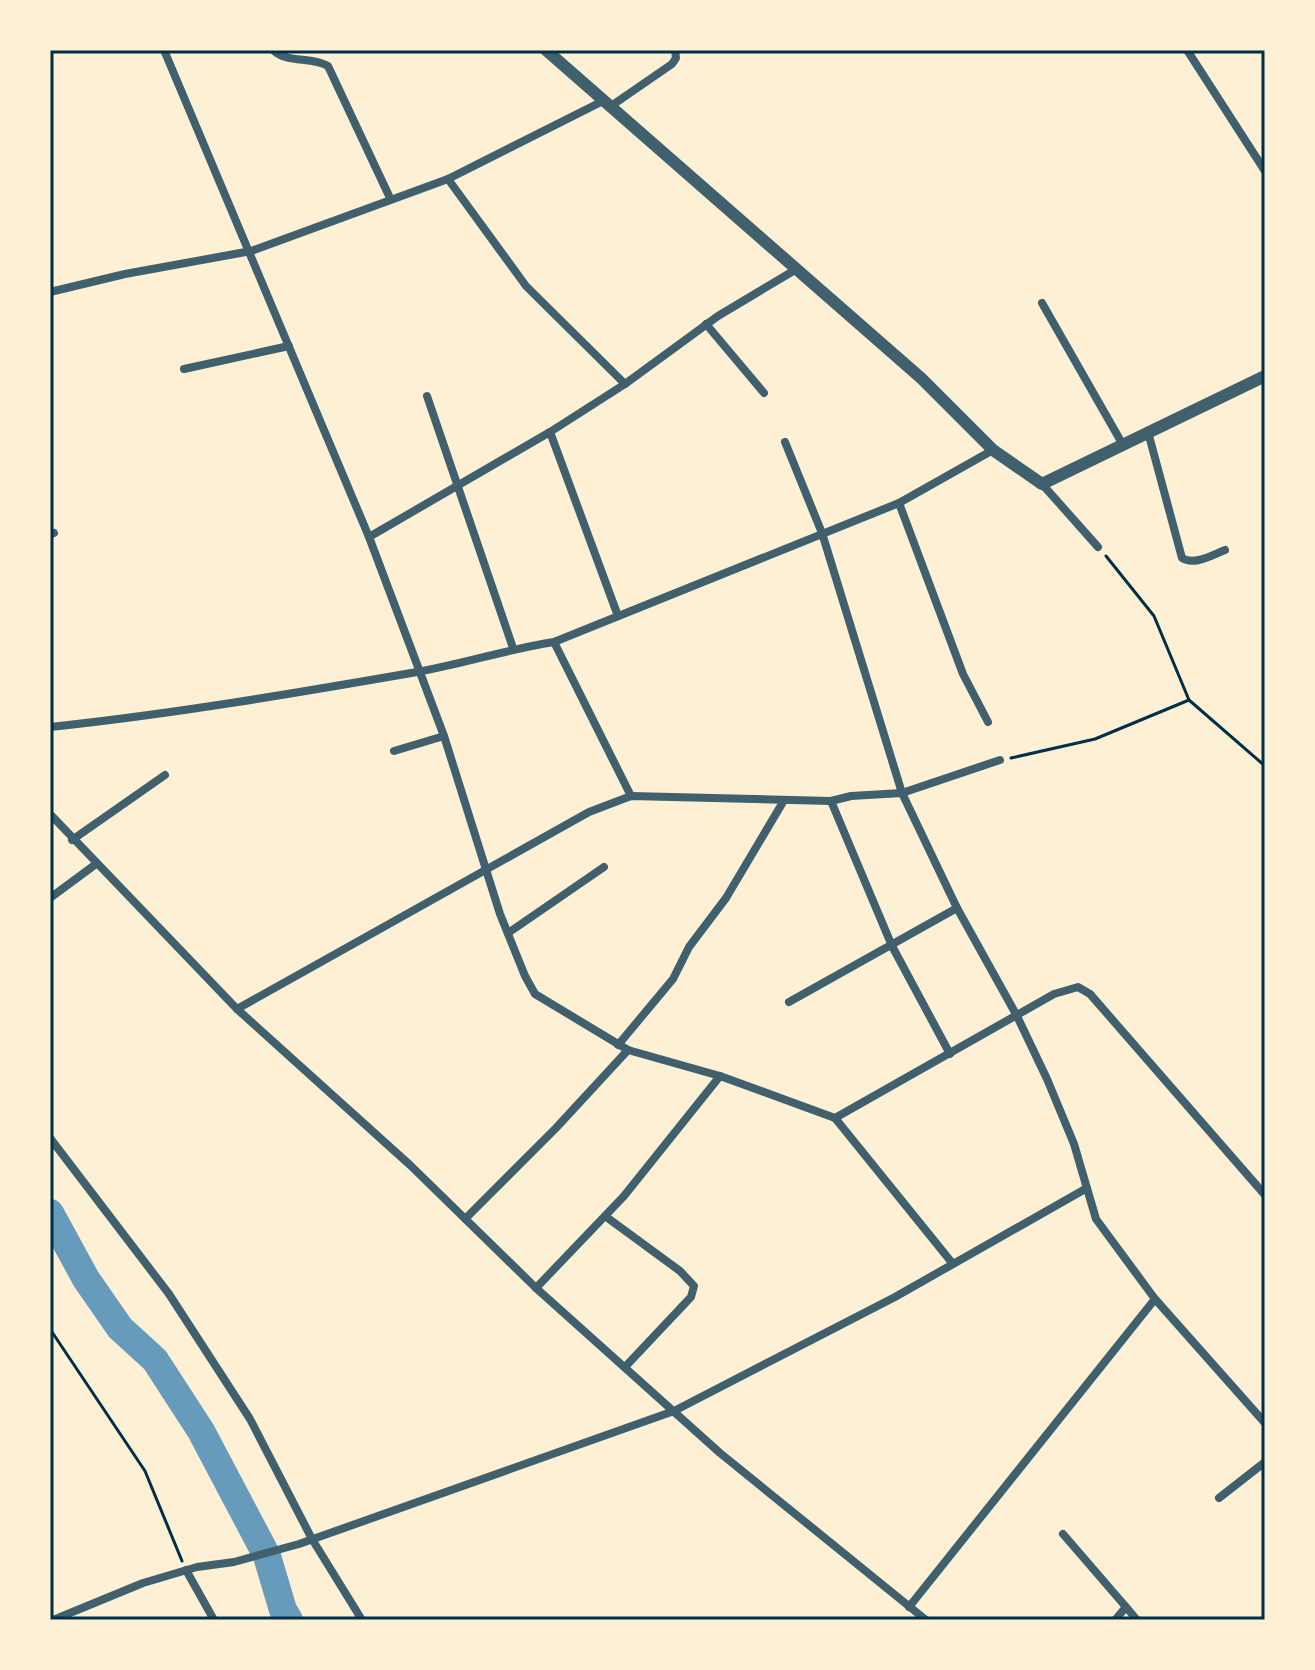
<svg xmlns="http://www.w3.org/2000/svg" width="1315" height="1670" font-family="'Nunito Sans',sans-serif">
<rect width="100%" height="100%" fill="#fdf0d5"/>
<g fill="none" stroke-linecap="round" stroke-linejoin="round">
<path stroke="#669bbc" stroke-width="28" d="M50 1213 86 1279 120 1328 155 1360 201 1431 267 1556 283 1610 289 1620"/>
<g stroke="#003049" stroke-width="3">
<path d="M1106 556 1154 616 1189 700 1265 766"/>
<path d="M1011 758 1095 739 1189 700"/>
<path d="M50 1329 145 1471 182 1561"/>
</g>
<g stroke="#3f606c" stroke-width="8">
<path d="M164 50 369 537 444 736 500 914 525 976 535 994 628 1050 720 1076 835 1118 953 1264"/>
<path d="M273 50C288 64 310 56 328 66L390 198"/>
<path d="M1187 50 1265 171"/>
<path d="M611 106 672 64 676 58 675 50"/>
<path d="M448 179 526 286 625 384"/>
<path d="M50 292 125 274 251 251 448 179 603 101"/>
<path d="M1042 303 1123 445"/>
<path d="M706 324 764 393"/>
<path d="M184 369 289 346"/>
<path d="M427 396 513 648"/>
<path d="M550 432 618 616"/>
<path d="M1148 432 1182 558C1194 566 1212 555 1225 550"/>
<path d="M785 442 822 533 902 793 957 908 1017 1016 1047 1079 1074 1144 1096 1219 1155 1299 1265 1423"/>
<path d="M1042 484 1098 547"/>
<path d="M899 503 963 674 988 722"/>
<path d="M50 535 54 533"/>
<path d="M369 537 550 432 625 384 718 316 795 270"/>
<path d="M554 642 631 796"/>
<path d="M50 727C173 714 296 693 417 672 463 664 508 649 554 642L899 503 993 450"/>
<path d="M394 751 444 736"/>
<path d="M831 801 892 946 950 1054"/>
<path d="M50 814 237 1009 410 1165 536 1288 720 1453 926 1620"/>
<path d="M72 840 165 775"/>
<path d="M50 898 96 864"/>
<path d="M508 933 604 867"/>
<path d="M789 1002 957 908"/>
<path d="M237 1009 589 812 631 796 831 801 851 796 902 793 1000 760"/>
<path d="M618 1045 673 979 689 947 726 898 783 802"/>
<path d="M835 1118 1054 994 1078 987 1090 994 1265 1195"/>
<path d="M50 1138 169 1294 250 1419 312 1539 362 1620"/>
<path d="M605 1216 680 1271 694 1286 691 1297 625 1367"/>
<path d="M466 1218 556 1128 628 1050"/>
<path d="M536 1288 624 1196 720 1076"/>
<path d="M1219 1498 1265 1462"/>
<path d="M1063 1534 1126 1607"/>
<path d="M186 1570 214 1620"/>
<path d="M909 1607 1155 1299"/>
<path d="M53 1620 143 1583 197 1567 234 1562 299 1544 674 1411 895 1297 1087 1188"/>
<path d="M1115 1620 1126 1607 1137 1620"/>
</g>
<path stroke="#3f606c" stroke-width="12" d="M546 50 921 378 993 450 1042 484 1265 376"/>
</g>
<rect width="1315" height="1670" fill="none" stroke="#fdf0d5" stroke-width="104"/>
<rect x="52" y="52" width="1211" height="1566" fill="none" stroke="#003049" stroke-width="3"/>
</svg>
